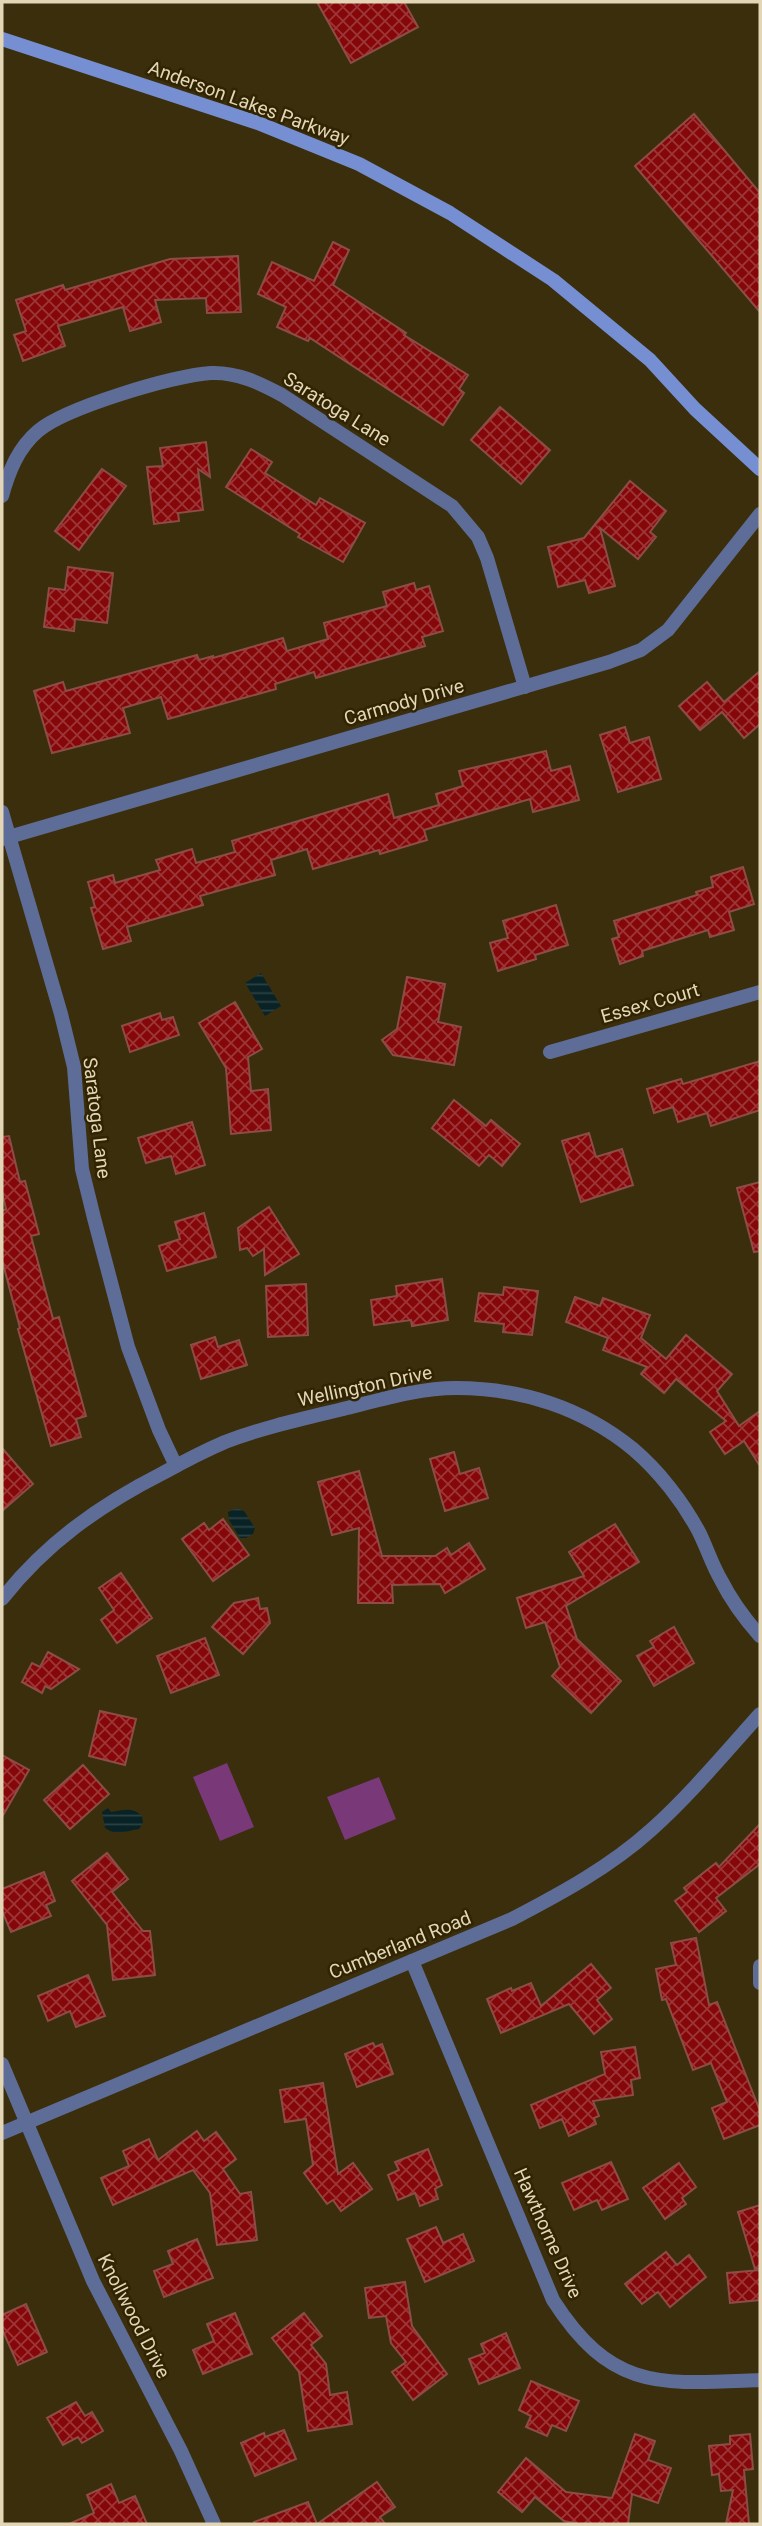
<svg xmlns="http://www.w3.org/2000/svg" width="762" height="2526" font-family="Roboto,sans-serif">
<defs>
<pattern id="water-rules" width="6" height="5" patternUnits="userSpaceOnUse" patternTransform="scale(1.75)"><rect width="6" height="5" fill="#092225"/><path d="M0 2.5h6" fill="none" stroke="#2d4142"/></pattern>
<pattern id="building-cross-hatch" width="8" height="8" patternUnits="userSpaceOnUse" patternTransform="scale(1.75)"><rect width="8" height="8" fill="#85070a"/><path d="M0 0l8 8M0 8l8-8" fill="none" stroke="#9c3637"/></pattern>
</defs>
<rect width="100%" height="100%" fill="#3b2e0c"/>
<g fill="#793878">
<path d="M227 1763 254 1827 220 1841 193 1777Z"/>
<path d="M379 1777 396 1819 345 1840 327 1797Z"/>
</g>
<g fill="url(#water-rules)">
<path d="M261 973 281 1006 265 1016 245 983Z"/>
<path d="M237 1508 244 1511 255 1528 253 1534 246 1538H240L229 1520 228 1512Z"/>
<path d="M108 1808 111 1812C124 1810 132 1807 142 1816L143 1823 139 1829C127 1831 115 1836 105 1828L102 1812Z"/>
</g>
<g fill="url(#building-cross-hatch)" stroke="#8d4d46" stroke-width="2">
<path d="M317 2H404L418 27 351 63Z"/>
<path d="M694 114 760 193V312L635 166Z"/>
<path d="M333 242 349 250 333 285 406 333 404 335 468 375 459 389 464 393 443 425 310 338 308 341 277 327 286 307 258 294 272 262 314 281Z"/>
<path d="M238 256 241 312 207 313 206 298 155 300 161 322 130 331 123 307 58 326 65 346 23 361 14 335 26 331 16 300 63 285 65 290 170 259Z"/>
<path d="M500 407 550 450 521 484 471 440Z"/>
<path d="M206 442 210 477 198 469 203 510 178 513 179 521 154 524 147 467 163 466 160 448Z"/>
<path d="M251 449 272 462 265 473 316 505 320 498 365 523 343 562 298 537 300 534 226 487Z"/>
<path d="M102 469 126 486 79 550 55 531Z"/>
<path d="M630 481 666 511 650 532 656 537 638 559 600 528 615 586 589 593 585 580 558 587 548 547 584 538Z"/>
<path d="M68 567 113 573 107 623 75 619 74 631 44 627 49 588 65 590Z"/>
<path d="M414 583 416 590 429 586 443 631 422 637 425 646 316 678 314 672 275 684 276 689 168 719 161 697 123 708 130 733 52 753 34 691 63 682 66 691 197 655 199 660 213 656V658L283 638 287 651 328 639 324 623 387 606 383 592Z"/>
<path d="M760 671V724L744 738 722 712 700 730 679 706 707 682 724 702Z"/>
<path d="M625 727 630 743 649 737 661 779 618 792 600 735Z"/>
<path d="M546 751 551 771 570 766 579 800 533 812 530 799 424 830 427 840 380 854 379 850 313 869 307 849 271 860 275 875 200 896 203 905 127 927 131 941 103 949 91 908 95 907 88 882 113 875 115 883 160 870 156 860 192 849 196 863 235 852 232 841 388 794 394 818 439 805 436 794 463 786 459 771Z"/>
<path d="M743 867 754 904 729 912 734 930 710 937 708 930 642 951 643 956 620 964 612 939 619 937 614 921 697 895 696 892 713 887 711 877Z"/>
<path d="M556 905 568 945 535 955 536 959 498 971 490 943 508 938 503 921Z"/>
<path d="M407 977 445 984 438 1022 461 1027 454 1065 393 1055 382 1040 397 1029Z"/>
<path d="M235 1002 262 1049 248 1057 251 1091 268 1089 271 1130 231 1134 226 1068 199 1023Z"/>
<path d="M160 1013 162 1020 173 1017 179 1035 130 1052 122 1026Z"/>
<path d="M760 1061V1110L711 1126 707 1113 678 1122 673 1107 654 1113 647 1089 681 1079 683 1084Z"/>
<path d="M454 1100 486 1126 491 1120 520 1144 502 1166 489 1155 479 1166 432 1128Z"/>
<path d="M192 1122 205 1165 176 1174 171 1156 146 1163 138 1138Z"/>
<path d="M589 1133 596 1157 622 1149 633 1185 581 1202 562 1141Z"/>
<path d="M9 1136 20 1182 25 1181 39 1234 31 1236 53 1319 59 1317 86 1416 76 1419 81 1437 51 1446 18 1329 20 1328 2 1260V1211L6 1209 2 1192V1137Z"/>
<path d="M760 1182V1251L754 1252 737 1188Z"/>
<path d="M269 1207 299 1254 265 1275 264 1249 253 1256 247 1248 240 1250 238 1228Z"/>
<path d="M204 1213 216 1257 167 1271 159 1246 180 1239 175 1222Z"/>
<path d="M442 1279 448 1320 412 1326 411 1320 374 1325 371 1300 397 1296 396 1286Z"/>
<path d="M306 1284 308 1335 268 1337 266 1286Z"/>
<path d="M504 1287 538 1291 532 1335 503 1332 504 1324 475 1321 479 1293 503 1295Z"/>
<path d="M575 1297 600 1306 603 1298 650 1315 641 1338 666 1359 686 1335 732 1374 717 1391 739 1426 760 1411V1466L744 1441 725 1454 710 1432 726 1421 676 1379 664 1393 641 1374 647 1367 603 1350 608 1338 566 1322Z"/>
<path d="M215 1337 218 1347 239 1340 247 1365 201 1379 191 1345Z"/>
<path d="M2 1448 33 1484 2 1511Z"/>
<path d="M454 1452 460 1474 479 1468 488 1498 445 1511 430 1459Z"/>
<path d="M359 1471 382 1556H435L447 1548 451 1555 469 1543 485 1569 445 1593 440 1584 392 1585 393 1603H358L359 1528 332 1535 318 1482Z"/>
<path d="M223 1519 249 1555 213 1581 182 1539 204 1523 209 1530Z"/>
<path d="M615 1524 639 1562 566 1606 577 1639 621 1681 591 1713 552 1676 560 1667 545 1622 526 1628 517 1598 584 1576 569 1552Z"/>
<path d="M121 1573 152 1618 117 1643 101 1620 114 1610 99 1588Z"/>
<path d="M258 1598 260 1609 267 1608 270 1623 243 1654 212 1627 234 1603Z"/>
<path d="M674 1627 694 1663 654 1686 637 1656 654 1647 650 1641Z"/>
<path d="M205 1638 219 1675 171 1693 157 1656Z"/>
<path d="M48 1652 79 1669 51 1689 45 1686 42 1693 22 1682 32 1663 40 1667Z"/>
<path d="M100 1711 136 1719 125 1765 89 1756Z"/>
<path d="M2 1755 29 1770 2 1817Z"/>
<path d="M83 1765 109 1794 70 1829 44 1800Z"/>
<path d="M760 1824V1864L716 1898 726 1911 699 1932 675 1901 687 1892 684 1888 716 1863 719 1867Z"/>
<path d="M107 1853 128 1879 112 1892 143 1931H150L155 1975 113 1980 107 1925 72 1881Z"/>
<path d="M44 1872 55 1901 46 1905 51 1916 11 1932 2 1911V1889Z"/>
<path d="M696 1938 709 2005 717 2002 760 2111V2125L724 2139 712 2108 727 2102 711 2063 693 2070 666 1999 662 2000 656 1969 676 1965 671 1943Z"/>
<path d="M591 1964 611 1988 597 2000 612 2019 594 2034 569 2004 501 2033 487 1999 511 1988 512 1991 531 1983 541 2006Z"/>
<path d="M88 1975 105 2016 76 2027 70 2011 48 2021 38 1996Z"/>
<path d="M373 2043 375 2047 382 2044 393 2074 357 2087 345 2054Z"/>
<path d="M635 2047 640 2078 631 2080 633 2095 593 2101 599 2116 594 2118 596 2124 569 2136 562 2119 540 2128 531 2105 605 2074 601 2052Z"/>
<path d="M323 2083 338 2174 353 2163 372 2189 341 2211 333 2200 327 2204 304 2173 313 2165 306 2119 285 2122 280 2090Z"/>
<path d="M197 2131 204 2141 216 2132 236 2159 223 2169 240 2194 251 2192 257 2240 217 2245 210 2193 193 2170 113 2205 101 2178 129 2166 123 2151 149 2139 158 2160Z"/>
<path d="M428 2149 442 2185 435 2189 438 2199 420 2206 415 2193 398 2200 388 2175 399 2170 395 2162Z"/>
<path d="M611 2162 628 2199 602 2210 597 2200 574 2210 562 2183Z"/>
<path d="M679 2163 696 2187 682 2198 686 2204 665 2219 643 2188Z"/>
<path d="M760 2205V2268L755 2269 738 2212Z"/>
<path d="M436 2227 443 2243 463 2234 474 2261 425 2282 407 2239Z"/>
<path d="M197 2239 213 2278 164 2297 154 2271 173 2264 168 2251Z"/>
<path d="M666 2252 677 2265 689 2255 706 2277 670 2307 658 2292 642 2304 625 2284Z"/>
<path d="M760 2270V2300L730 2303 727 2273Z"/>
<path d="M405 2282 412 2326 447 2374 413 2400 392 2372 406 2362 391 2343 386 2316 369 2318 365 2288Z"/>
<path d="M26 2304 47 2352 18 2365 2 2329V2315Z"/>
<path d="M235 2313 252 2354 203 2374 193 2350 214 2341 207 2324Z"/>
<path d="M304 2313 322 2336 311 2345 326 2364 330 2395 347 2392 352 2424 308 2431 299 2372 272 2338Z"/>
<path d="M506 2333 520 2368 479 2384 469 2359 485 2353 481 2344Z"/>
<path d="M531 2381 579 2401 566 2431 552 2425 547 2436 526 2427 531 2416 519 2410Z"/>
<path d="M76 2402 85 2416 92 2412 103 2431 82 2443 78 2437 63 2445 47 2418Z"/>
<path d="M284 2430 296 2459 255 2476 241 2443 264 2433 265 2437Z"/>
<path d="M635 2434 655 2441 648 2460 671 2468 658 2503 632 2494 628 2524H578L564 2521 535 2497 522 2512 498 2492 526 2458 566 2492 612 2498Z"/>
<path d="M750 2434 753 2469 744 2470 749 2524H726L733 2490 721 2491 719 2474 712 2475 709 2446 730 2444V2436Z"/>
<path d="M377 2482 395 2507 380 2517 385 2524H255L254 2522 308 2502 317 2524Z"/>
<path d="M111 2484 119 2503 135 2496 147 2524H69L94 2513 87 2495Z"/>
</g>
<g fill="none" stroke-linecap="round" stroke-linejoin="round">
<g stroke="#5d6d97" stroke-width="14">
<path d="M2 496C9 471 18 448 38 431 65 408 174 375 211 373 237 372 260 383 282 395L452 506 478 537 487 558 525 687"/>
<path d="M2 812 61 1014 74 1067 82 1169 94 1218 128 1347 159 1430 176 1466"/>
<path d="M2 839 609 662 641 650 668 630 760 514"/>
<path d="M550 1052 760 992"/>
<path d="M2 1599C46 1543 100 1505 163 1473 183 1462 204 1451 225 1442 264 1427 306 1418 347 1408 383 1399 420 1388 456 1388 521 1388 583 1408 633 1449 659 1471 683 1502 699 1532 707 1548 712 1565 721 1580 731 1600 745 1619 760 1636"/>
<path d="M412 1961 553 2300C612 2392 661 2384 760 2380"/>
<path d="M760 1966V1983"/>
<path d="M2 2064 93 2281 181 2451 214 2524"/>
<path d="M2 2133 512 1919C560 1894 610 1867 651 1830 690 1795 725 1753 760 1714"/>
</g>
<path stroke="#758fd2" stroke-width="14" d="M2 39 258 123 359 164 450 213 553 280 650 360 695 409 760 469"/>
</g>
<g text-anchor="middle" dominant-baseline="central" stroke-width="5" stroke-linejoin="round" paint-order="stroke">
<g font-size="19" fill="#e3d6b7" stroke="#302402">
<text transform="translate(249 103) rotate(20)">Anderson Lakes Parkway</text>
<text transform="translate(337 409) rotate(32)">Saratoga Lane</text>
<text transform="translate(404 702) rotate(-16)">Carmody Drive</text>
<text transform="translate(650 1003) rotate(-16)">Essex Court</text>
<text transform="translate(97 1118) rotate(83)">Saratoga Lane</text>
<text transform="translate(365 1386) rotate(-12)">Wellington Drive</text>
<text transform="translate(400 1945) rotate(-22)">Cumberland Road</text>
<text transform="translate(548 2233) rotate(66)">Hawthorne Drive</text>
<text transform="translate(134 2316) rotate(63)">Knollwood Drive</text>
</g>
</g>
<rect width="762" height="2526" fill="none" stroke="#e3d6b7" stroke-width="7"/>
</svg>
